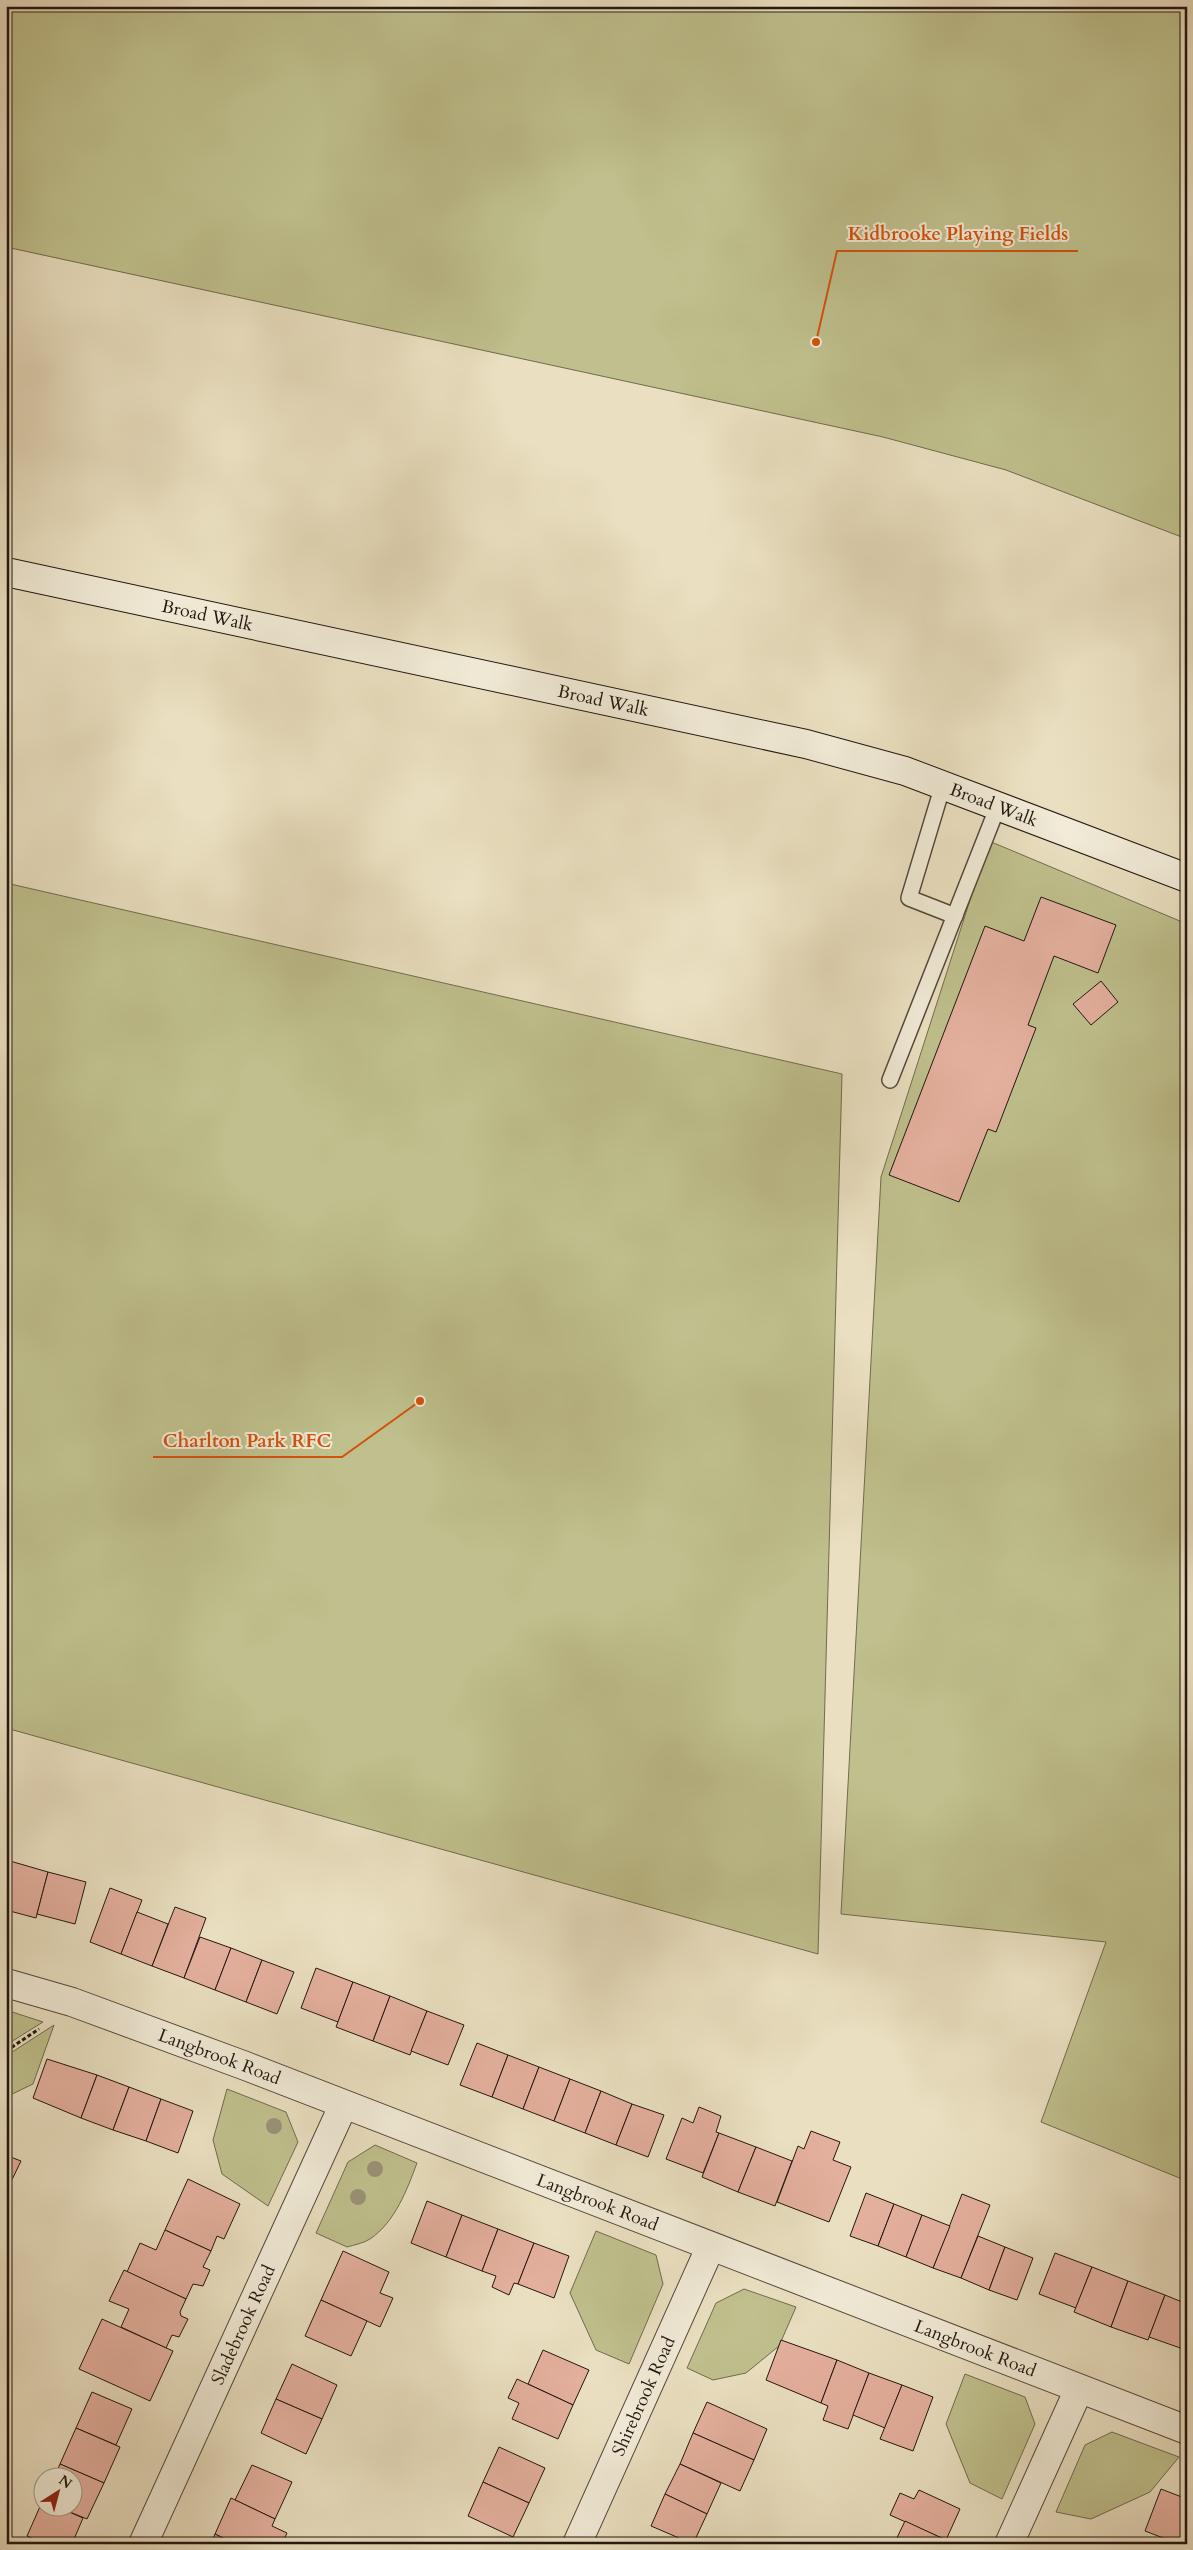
<svg xmlns="http://www.w3.org/2000/svg" width="1193" height="2550" font-family="Cardo,serif">
<rect width="100%" height="100%" fill="#eae0c1"/>
<filter id="stains"><feTurbulence type="fractalNoise" baseFrequency=".004" numOctaves="4"/><feColorMatrix values="0 0 0 0 .2 0 0 0 0 .09 0 0 0 0 .02 0 0 0 .5 -.17"/></filter>
<radialGradient id="worn" r=".72"><stop offset=".6" stop-color="#630" stop-opacity="0"/><stop offset="1" stop-color="#630" stop-opacity=".3"/></radialGradient>
<g fill="#bfc08d" stroke="#706b4e">
<path d="M6 6H1187V539L1006 470 883 437 6 247Z"/>
<path d="M989 841 1187 924V2181L1041 2122 1106 1942 841 1914 881 1177Z"/>
<path d="M6 883 842 1074 818 1954 6 1728Z"/>
<path d="M6 2010 43 2022 6 2045Z"/>
<path d="M54 2025 33 2084 6 2097V2056Z"/>
<path d="M227 2089 286 2112 298 2142 268 2206 222 2174 213 2140Z"/>
<path d="M375 2145 417 2163C407 2190 395 2222 370 2239 364 2243 354 2245 347 2247L316 2233 348 2162Z"/>
<path d="M596 2231 656 2255 663 2284 629 2364 596 2350 570 2293Z"/>
<path d="M744 2289 796 2307 779 2346 746 2373 713 2380 687 2368 716 2303Z"/>
<path d="M965 2374 1025 2397 1035 2424 1002 2499 970 2483 946 2424Z"/>
<path d="M1112 2432 1179 2457 1150 2492 1091 2519 1056 2512 1085 2445Z"/>
</g>
<g fill="#e4b09e" stroke="#221610">
<path d="M1041 897 1116 925 1098 973 1054 956 1028 1025 1036 1028 996 1132 988 1129 959 1202 889 1175 985 926 1024 941Z"/>
<path d="M1101 981 1118 1002 1091 1025 1073 1004Z"/>
<path d="M6 1860 10 1861 6 1875Z"/>
<path d="M10 1861 48 1872 36 1918 6 1910V1875Z"/>
<path d="M48 1872 86 1882 75 1924 37 1914Z"/>
<path d="M110 1888 142 1900 121 1954 90 1942Z"/>
<path d="M175 1907 206 1918 184 1978 152 1966Z"/>
<path d="M137 1912 168 1924 152 1966 121 1954Z"/>
<path d="M200 1937 231 1948 215 1990 184 1978Z"/>
<path d="M231 1948 262 1960 246 2002 215 1990Z"/>
<path d="M262 1960 294 1972 277 2014 246 2002Z"/>
<path d="M316 1968 353 1982 338 2022 301 2008Z"/>
<path d="M353 1982 390 1996 373 2041 336 2027Z"/>
<path d="M390 1996 427 2011 410 2055 373 2041Z"/>
<path d="M427 2011 464 2025 448 2065 411 2051Z"/>
<path d="M477 2043 508 2055 492 2097 460 2085Z"/>
<path d="M508 2055 539 2067 523 2109 492 2097Z"/>
<path d="M47 2059 97 2075 81 2118 33 2098Z"/>
<path d="M539 2067 570 2079 554 2121 523 2109Z"/>
<path d="M97 2075 129 2087 113 2130 81 2118Z"/>
<path d="M570 2079 601 2091 585 2133 554 2121Z"/>
<path d="M129 2087 161 2099 146 2141 113 2130Z"/>
<path d="M601 2091 632 2104 616 2145 585 2133Z"/>
<path d="M161 2099 193 2111 178 2153 146 2141Z"/>
<path d="M632 2104 664 2115 648 2157 616 2145Z"/>
<path d="M699 2107 721 2116 716 2132 719 2133 703 2173 666 2159 682 2118 693 2123Z"/>
<path d="M811 2131 840 2142 833 2160 851 2167 829 2222 777 2202 798 2146 804 2149Z"/>
<path d="M719 2133 756 2147 738 2192 702 2177Z"/>
<path d="M756 2147 792 2161 775 2206 738 2192Z"/>
<path d="M6 2150 10 2152 8 2156 21 2161 7 2190Z"/>
<path d="M188 2179 240 2204 224 2239 217 2236 211 2251 165 2230Z"/>
<path d="M866 2193 894 2204 878 2246 850 2236Z"/>
<path d="M962 2194 990 2205 961 2278 933 2268Z"/>
<path d="M427 2201 462 2215 446 2257 411 2243Z"/>
<path d="M894 2204 922 2215 906 2257 878 2246Z"/>
<path d="M462 2215 498 2229 482 2271 446 2257Z"/>
<path d="M922 2215 950 2226 933 2268 906 2257Z"/>
<path d="M498 2229 534 2243 518 2284 514 2283 509 2295 492 2287 496 2276 482 2271Z"/>
<path d="M165 2230 211 2251 203 2267 210 2270 203 2286 193 2284 186 2299 127 2272 140 2243 156 2250Z"/>
<path d="M978 2236 1005 2247 989 2290 961 2278Z"/>
<path d="M534 2243 569 2256 554 2298 518 2284Z"/>
<path d="M1005 2247 1033 2258 1017 2300 989 2290Z"/>
<path d="M343 2251 389 2272 380 2293 393 2298 380 2327 321 2300Z"/>
<path d="M1055 2253 1092 2267 1076 2308 1039 2294Z"/>
<path d="M1092 2267 1128 2281 1111 2327 1074 2312Z"/>
<path d="M124 2270 186 2299 180 2312 181 2316 188 2319 179 2337 172 2335 166 2348 121 2327 129 2309 109 2301Z"/>
<path d="M1128 2281 1165 2295 1148 2340 1111 2327Z"/>
<path d="M1165 2295 1187 2304 1186 2350 1149 2337Z"/>
<path d="M321 2300 367 2321 351 2356 305 2336Z"/>
<path d="M102 2319 173 2351 150 2401 79 2369Z"/>
<path d="M781 2340 837 2360 821 2403 766 2380Z"/>
<path d="M543 2350 589 2370 573 2405 528 2384Z"/>
<path d="M837 2360 869 2373 848 2429 823 2420 828 2406 821 2403Z"/>
<path d="M292 2364 337 2385 322 2419 276 2399Z"/>
<path d="M869 2373 902 2385 885 2428 853 2415Z"/>
<path d="M517 2379 573 2405 558 2439 512 2419 519 2403 508 2398Z"/>
<path d="M902 2385 933 2397 913 2451 880 2439Z"/>
<path d="M92 2392 132 2409 116 2445 76 2428Z"/>
<path d="M276 2399 322 2419 306 2454 261 2433Z"/>
<path d="M707 2402 767 2429 754 2460 693 2433Z"/>
<path d="M76 2428 120 2447 104 2483 60 2464Z"/>
<path d="M693 2433 754 2460 740 2491 680 2464Z"/>
<path d="M499 2447 545 2468 529 2503 483 2482Z"/>
<path d="M60 2464 104 2483 87 2519 60 2508H72V2478H54Z"/>
<path d="M680 2464 721 2483 707 2514 665 2494Z"/>
<path d="M252 2465 292 2482 275 2519 235 2500Z"/>
<path d="M483 2482 529 2503 513 2537 468 2516Z"/>
<path d="M1161 2489 1187 2499V2544H1179L1145 2531Z"/>
<path d="M919 2490 960 2509 946 2540 890 2515 900 2493 914 2499Z"/>
<path d="M665 2494 707 2514 693 2544 651 2526Z"/>
<path d="M231 2498 275 2519 272 2526 287 2533 282 2544H235L215 2534Z"/>
<path d="M42 2502V2508H60L83 2518 72 2544H45L27 2536Z"/>
<path d="M905 2521 946 2540 945 2544H894Z"/>
<path d="M215 2534 235 2544H211Z"/>
</g>
<g fill="none" stroke-linecap="round" stroke-linejoin="round">
<defs>
<g id="lane">
<path d="M943 785 909 898 955 916"/>
<path d="M890 1080 998 806"/>
</g>
<g id="street">
<path id="s1" d="M6 1983 72 2002 243 2065 1187 2430"/>
<path id="s2" d="M143 2544 343 2106"/>
<path id="s3" d="M577 2544 710 2248"/>
<path d="M1009 2544 1079 2389"/>
</g>
<g id="secondary">
<path id="s4" d="M6 572 806 744 905 771 1187 878"/>
</g>
</defs>
<use href="#lane" stroke="#54483c" stroke-width="18"/>
<use href="#street" stroke="#54483c" stroke-width="30"/>
<use href="#secondary" stroke="#221610" stroke-width="30"/>
<path stroke="#221610" stroke-width="3" stroke-dasharray="4 2.5" stroke-linecap="butt" d="M6 2051 39 2029"/>
<use href="#lane" stroke="#f1ebd7" stroke-width="15"/>
<use href="#street" stroke="#f1ebd7" stroke-width="28"/>
<use href="#secondary" stroke="#f1ebd7" stroke-width="28"/>
</g>
<g fill="#9a9278">
<circle cx="274" cy="2126" r="8"/>
<circle cx="375" cy="2169" r="8"/>
<circle cx="358" cy="2197" r="8"/>
</g>
<g text-anchor="middle" dominant-baseline="central" stroke-width="4" stroke-linejoin="round" paint-order="stroke">
<g font-size="18" fill="#221610" stroke="#f1ebd7">
<text stroke="none"><textPath href="#s4" startOffset="206">Broad Walk</textPath></text>
<text stroke="none"><textPath href="#s4" startOffset="611">Broad Walk</textPath></text>
<text stroke="none"><textPath href="#s4" startOffset="1016">Broad Walk</textPath></text>
<text stroke="none"><textPath href="#s1" startOffset="226">Langbrook Road</textPath></text>
<text stroke="none"><textPath href="#s1" startOffset="631">Langbrook Road</textPath></text>
<text stroke="none"><textPath href="#s2" startOffset="241">Sladebrook Road</textPath></text>
<text stroke="none"><textPath href="#s1" startOffset="1036">Langbrook Road</textPath></text>
<text stroke="none"><textPath href="#s3" startOffset="162">Shirebrook Road</textPath></text>
</g>
</g>
<path fill="none" stroke="#d4520c" stroke-width="2" d="M816 342L837 251H1078M420 1401L342 1457H153"/>
<g fill="#d4520c" stroke="#f1ebd7" stroke-width="2">
<circle cx="816" cy="342" r="5"/>
<circle cx="420" cy="1401" r="5"/>
</g>
<g font-size="19" text-anchor="middle" font-weight="bold" fill="#d4520c" stroke="#f1ebd7" stroke-width="4" stroke-linejoin="round" paint-order="stroke">
<text x="958" y="240">Kidbrooke Playing Fields</text>
<text x="247" y="1447">Charlton Park RFC</text>
</g>
<rect width="1193" height="2550" fill="none" stroke="#eae0c1" stroke-width="25"/>
<rect x="8" y="8" width="1178" height="2535" fill="none" stroke="#221610" stroke-width="2.5"/>
<rect x="12" y="12" width="1168" height="2525" fill="none" stroke="#221610"/>
<g transform="translate(58 2492) rotate(36)"><circle r="24" fill="#f1ebd7" stroke="#9e9687"/>
<path d="M0-4L9 19L0 12L-9 19Z" fill="#8f2418"/>
<text y="-8" font-size="14" font-weight="bold" text-anchor="middle" fill="#221610">N</text>
</g>
<rect width="100%" height="100%" filter="url(#stains)"/>
<rect width="100%" height="100%" fill="url(#worn)"/>
</svg>
